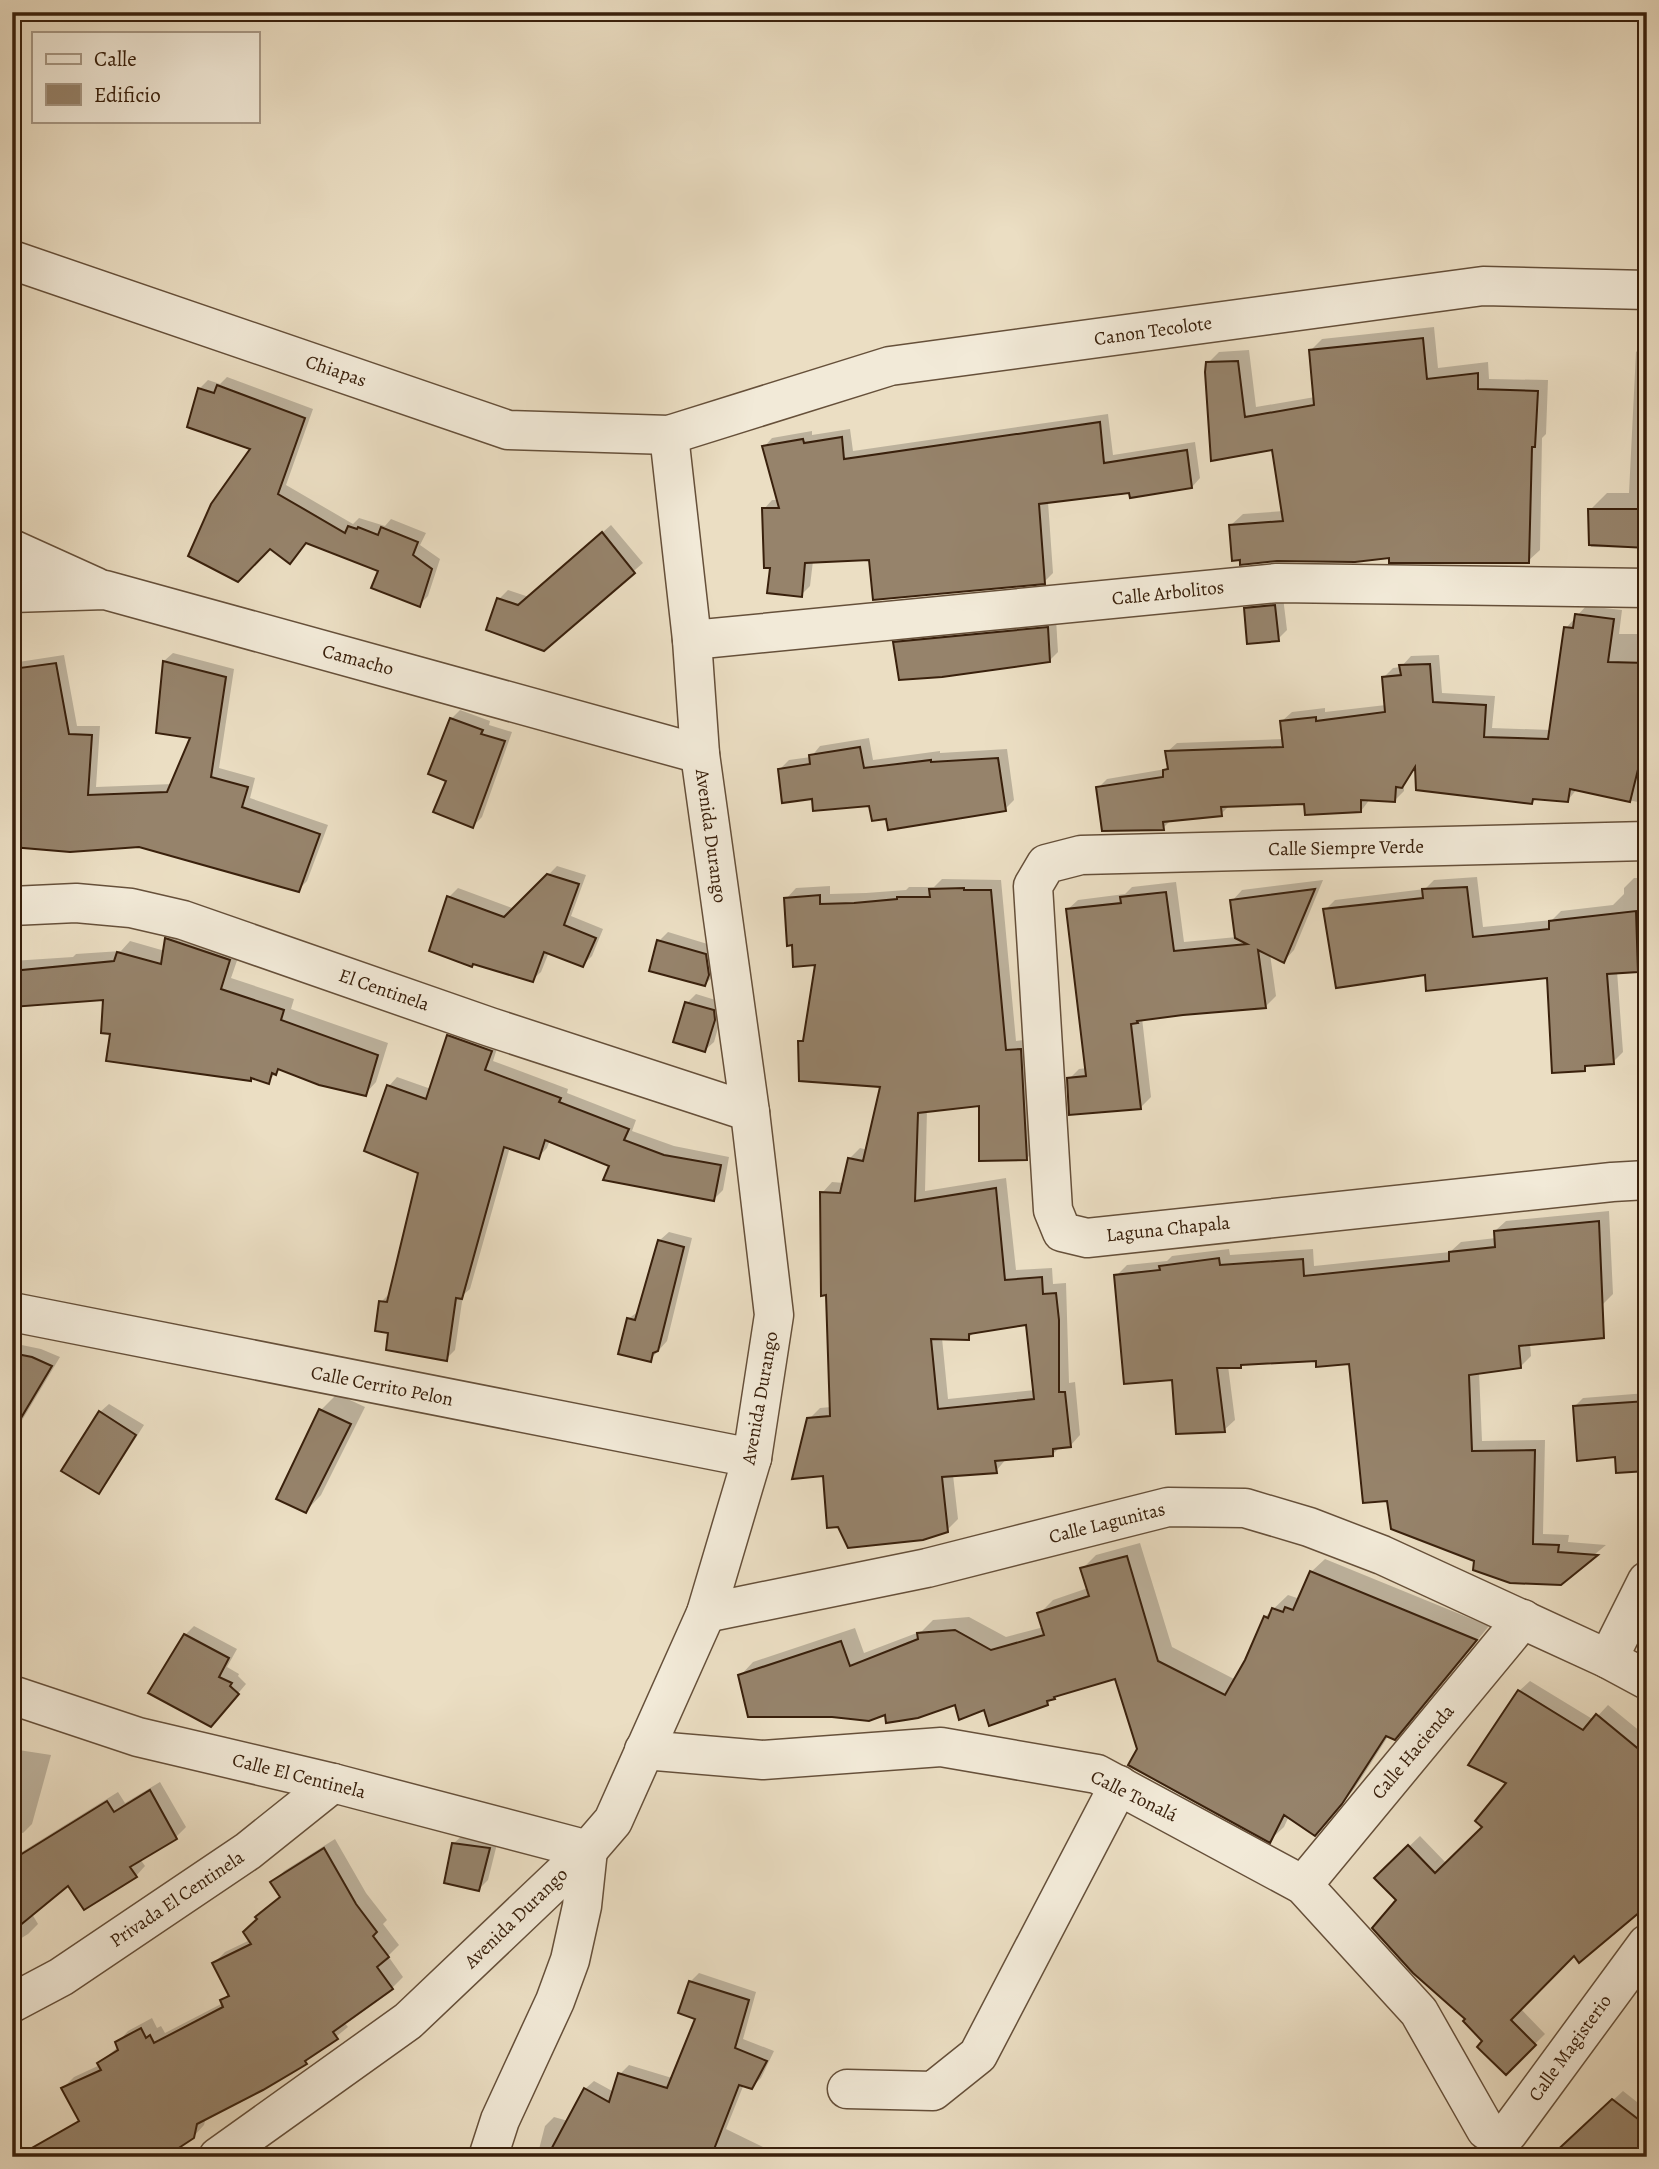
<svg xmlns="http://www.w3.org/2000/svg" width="1659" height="2169" font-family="Alegreya,serif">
<rect width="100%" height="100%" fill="#ebdec3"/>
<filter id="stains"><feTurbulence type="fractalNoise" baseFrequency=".00286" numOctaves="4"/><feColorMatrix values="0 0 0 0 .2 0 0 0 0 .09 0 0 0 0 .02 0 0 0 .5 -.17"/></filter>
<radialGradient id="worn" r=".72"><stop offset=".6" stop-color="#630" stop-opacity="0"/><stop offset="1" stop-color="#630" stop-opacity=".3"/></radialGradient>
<g fill="#0003" fill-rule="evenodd">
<path d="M1434 327 1438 368 1488 362 1489 379 1548 380 1546 434 1542 438 1540 550 1528 561 1390 556 1231 525 1243 514 1284 511 1274 448 1213 459 1208 363 1219 352 1249 350 1256 407 1315 397 1310 351 1322 339Z"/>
<path d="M1647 342V548L1591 547 1590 510 1607 493H1629L1636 352Z"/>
<path d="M227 377 313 409 286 485 353 524 359 518 385 526 391 519 426 533 420 545 440 559 428 596 419 605 380 570 307 542 290 562 252 448 199 389 208 380 220 384Z"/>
<path d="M1108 414 1113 455 1195 442 1200 478 1192 487 1048 502 1053 573 1044 582 871 558 813 561 810 586 801 595 772 566 764 509 772 500H778L764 447 772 438 812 431V435L850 429 853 451Z"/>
<path d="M611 525 643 563 544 649 499 599 508 590 529 597Z"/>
<path d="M1283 597 1287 630 1278 639 1245 609 1254 600Z"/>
<path d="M1586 606 1622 610 1619 634H1647V804L1577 789 1568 800 1536 797 1531 802 1416 767 1404 783V791L1394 801 1370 799 1361 811 1306 802 1230 805 1221 814 1172 819 1163 828 1098 788 1107 779 1166 769 1169 766 1167 752 1177 743 1284 739 1282 721 1292 712 1325 708V712L1386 705 1384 677 1393 668 1401 667 1411 656 1439 655 1442 693 1495 696 1492 728 1551 730 1566 628Z"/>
<path d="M1056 619 1058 652 1049 661 895 643 903 634Z"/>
<path d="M173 653 234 669 219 768 255 778 250 798 328 825 307 881 298 890 139 845 21 846 12 857V793L21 792 12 726V663L64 655 77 726H100L96 787 173 784 193 737 157 732 164 661Z"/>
<path d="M460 710 490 721 489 725 512 732 482 817 473 826 449 780 451 719Z"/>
<path d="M869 738 873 760 940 751V753L1007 749 1014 800 1005 809 887 817 870 804 814 797 780 769 789 760 811 757 820 746Z"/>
<path d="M557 866 586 875 571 916 603 929 592 956 583 965 549 952 541 972 532 980 449 897 458 888 515 909Z"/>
<path d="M1477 877 1483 927 1552 920 1561 911 1613 905 1624 894V888L1634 878H1647V970L1617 971 1623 1052 1613 1062 1589 1064 1584 1069 1548 976 1426 973 1325 910 1335 900 1425 889 1434 880Z"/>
<path d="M942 879 1001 880 1016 1041 1031 1039 1037 1148 1026 1159 981 1104 927 1110 925 1191 1006 1178 1016 1270 1052 1268 1053 1284 1066 1283 1069 1383 1075 1382 1080 1435 1070 1446 1060 1447 1053 1454 1007 1458 996 1471 953 1475 958 1519 947 1530 824 1474 809 1419 820 1408 831 1407 822 1193 832 1182 844 1183 849 1159 860 1148 868 1150 882 1085 800 1042 806 1036 817 963 786 899 796 888 830 886V894L866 893 906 890 909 887H934ZM1027 1323 1035 1390 948 1399 942 1338H968L975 1332Z"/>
<path d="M1323 880 1294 950 1284 961 1270 954 1276 996 1265 1007 1142 1018 1151 1097 1140 1108 1069 1079 1079 1069 1087 1068 1067 910 1078 900 1125 894 1132 887 1176 882 1184 942 1237 937 1232 901 1242 890Z"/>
<path d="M178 928 241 949 231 978 294 999 291 1009 388 1043 376 1082 365 1094 280 1068 268 1082 112 1032 105 998 38 1003 35 1006 15 1007 21 1070 12 1078V961L73 957 76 954 121 951 130 941 165 951 167 939Z"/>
<path d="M668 932 714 946V976L705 984 659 941Z"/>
<path d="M696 994 722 1002 723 1010 714 1042 705 1050 687 1003Z"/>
<path d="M458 1027 499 1042 493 1061 568 1089 567 1093 636 1120 632 1131 674 1146 729 1157 723 1190 714 1199 611 1165 550 1140 547 1148 538 1157 510 1147 470 1289 463 1295 455 1350 446 1359 390 1332 381 1302 390 1293 420 1172 389 1086 397 1077 431 1089 449 1036Z"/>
<path d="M1609 1211 1613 1294 1602 1305 1530 1344 1531 1356 1520 1367 1479 1372 1482 1441 1545 1440 1543 1534 1569 1535 1568 1542 1606 1545 1560 1583 1476 1559 1388 1499 1351 1362 1317 1359 1228 1366 1235 1420 1224 1430 1174 1378 1116 1276 1127 1265 1167 1261 1172 1256 1229 1249 1230 1255 1313 1249 1314 1266 1450 1252 1461 1242 1496 1238 1495 1231 1506 1221Z"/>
<path d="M669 1232 692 1238 667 1341 650 1360 628 1319 639 1311 660 1240Z"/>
<path d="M12 1343 41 1349 60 1357 12 1437Z"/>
<path d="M1647 1393V1470L1616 1456 1574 1407 1583 1398Z"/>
<path d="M337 1394 365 1407 321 1495 306 1511 278 1498 321 1410Z"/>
<path d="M109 1404 144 1425 107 1483 98 1492 100 1412Z"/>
<path d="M1140 1543 1172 1647 1236 1680 1265 1617 1288 1595 1297 1598 1311 1572 1325 1559 1489 1626 1408 1724 1389 1735 1355 1788 1315 1834 1289 1816 1284 1827 1270 1840 1139 1749 1116 1677 1057 1695 1047 1704 986 1708 956 1703 886 1712 740 1676 753 1662 855 1628 864 1653 922 1631 933 1620 969 1617 1006 1637 1044 1627 1039 1614 1053 1600 1088 1588 1082 1569 1096 1555Z"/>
<path d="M194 1626 237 1649 227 1667 239 1674 238 1676 246 1684 219 1716 185 1635Z"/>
<path d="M1530 1681 1594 1720 1608 1705 1647 1737V1917L1643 1921 1635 1914 1574 1953 1520 2008 1545 2034 1506 2073 1467 2019 1399 1900 1376 1878 1420 1836 1447 1864 1485 1827 1509 1783 1519 1691Z"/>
<path d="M12 1749 51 1755 32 1824 23 1833 12 1831Z"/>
<path d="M160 1782 186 1827 176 1837 140 1859 145 1866 136 1876 69 1883 32 1914 38 1924 28 1934 12 1944V1858L118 1792 125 1803Z"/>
<path d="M463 1835 498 1840 488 1880 479 1889 454 1843Z"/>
<path d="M335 1839 366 1893 387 1920 383 1924 399 1945 388 1956 403 1977 392 1988 344 2022 348 2027 305 2062 206 2117 204 2125 193 2137 63 2088 74 2077 100 2065 99 2063 118 2047 117 2043 128 2031 152 2018 157 2028 161 2026 165 2033 223 2003 222 2001 230 1993 214 1963 225 1952 250 1940 259 1919 257 1917 281 1896 273 1883 284 1871Z"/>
<path d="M699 1973 756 1992 743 2039 774 2051 761 2078 752 2087 744 2084 726 2129 769 2150 765 2157H537L545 2126 554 2117 568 2121 585 2089 594 2081 614 2092 620 2074 629 2065 672 2078 697 2017 690 1982Z"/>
<path d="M1623 2091 1637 2102 1647 2092V2157L1564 2146Z"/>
<path d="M12 2124 24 2150 27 2148 32 2157H12Z"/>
</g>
<g fill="#96836b" stroke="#39200c" stroke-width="2" fill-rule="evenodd">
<path d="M1423 338 1427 379 1478 373V389L1538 391 1535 447H1532L1529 563H1389V558L1355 562 1277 561 1240 565V560L1232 561 1229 525 1283 521 1272 450 1211 461 1205 372 1206 362 1238 361 1245 417 1314 405 1309 350Z"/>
<path d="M217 385 305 418 278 494 345 533 348 526 357 529 358 527 378 535 381 527 418 542 413 555 432 569 420 607 371 588 378 571 306 543 290 564 270 549 238 582 188 556 211 504 250 449 187 427 198 388 214 393Z"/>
<path d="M1100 422 1104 463 1187 450 1192 488 1130 498 1129 493 1039 504 1045 584 873 600 869 560 805 563 802 597 767 593 770 568H764L762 508H779L762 446 803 439 804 443 842 437 844 459Z"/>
<path d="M1588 509H1647V548L1589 545Z"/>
<path d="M602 532 635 573 544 651 486 630 497 598 518 605Z"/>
<path d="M1275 605 1279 641 1247 644 1244 608Z"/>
<path d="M1575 614 1614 619 1608 662 1647 663V733L1630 802 1570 789 1568 802 1533 799 1532 804 1416 790 1415 767 1402 788 1396 787 1395 802 1361 800V812L1305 815 1304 804 1221 807 1222 816 1163 822 1164 830 1102 831 1096 787 1163 777V770L1168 769 1165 751 1283 747 1280 721 1316 717V721L1385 712 1382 677 1401 675 1399 665 1430 664 1433 702 1486 705 1484 737 1548 739 1564 627 1573 628Z"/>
<path d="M1048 627 1050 662 942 677 899 680 893 642Z"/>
<path d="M163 661 226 677 211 777 248 787 242 807 320 834 299 892 139 847 70 852 12 847V728H18L12 691V669L56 663 69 734 92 735 88 795 167 792 190 738 156 733Z"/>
<path d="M450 718 483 730 481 734 505 741 473 828 433 812 446 781 428 774Z"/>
<path d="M860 747 864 768 931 760V762L998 758 1006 811 888 830 886 819 872 821 869 806 813 811 812 799 782 803 778 769 810 764 809 755Z"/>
<path d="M547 874 579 884 564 925 596 938 583 967 544 952 533 982 473 964 472 967 429 951 447 896 504 917Z"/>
<path d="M1467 887 1473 937 1549 929V921L1636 911 1638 972 1607 974 1614 1064 1585 1066V1071L1552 1073 1547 978 1426 991 1425 975 1336 988 1323 909 1423 898 1422 889Z"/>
<path d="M964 888V890H991L1006 1050 1021 1049 1027 1160 979 1161V1106L918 1113 915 1201 996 1188 1005 1280 1042 1277 1043 1294 1056 1293 1059 1320V1392H1065L1071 1447 1053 1449V1456L995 1461 997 1473 942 1477 948 1532 923 1540 848 1548 838 1527 827 1528 823 1476 792 1479 807 1418 830 1416 826 1295 821 1296 820 1192 840 1193 848 1158 863 1161 880 1087 799 1081 798 1041H803L815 965 793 967 792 945 787 946 784 898 820 895V904L854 903 897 899V897H930L929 889ZM1026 1325 1034 1399 938 1409 931 1339 969 1340V1334Z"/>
<path d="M1315 889 1284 963 1258 950 1266 1008 1183 1015 1137 1021 1138 1023 1131 1024 1141 1109 1069 1115 1067 1078 1086 1076 1066 909 1121 903 1120 897 1166 892 1174 951 1247 944 1235 938 1230 900Z"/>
<path d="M165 938 230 960 221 989 284 1010 281 1020 378 1055 366 1096 319 1085 278 1069 276 1075 272 1073 269 1084 251 1078V1081L106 1061 110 1034 101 1033 103 1000 12 1007V971L114 961 117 952 161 964Z"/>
<path d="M657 940 706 954 709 975 705 986 649 971Z"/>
<path d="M685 1002 714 1010 715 1020 705 1052 673 1042Z"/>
<path d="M447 1035 492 1051 485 1070 561 1098 559 1102 629 1129 624 1140 664 1155 721 1165 714 1201 603 1180 609 1166 545 1140 539 1159 504 1147 462 1299 456 1298 447 1361 386 1350 388 1333 375 1331 379 1301 387 1302 418 1173 364 1151 387 1085 426 1099Z"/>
<path d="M1599 1221 1604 1338 1519 1346 1521 1368 1469 1375 1472 1451 1535 1450 1533 1544 1559 1545 1558 1552 1598 1555 1561 1585 1510 1583 1473 1570 1474 1561 1391 1529 1387 1501 1363 1503 1349 1364 1316 1367V1361L1241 1365V1368H1217L1225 1432 1176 1434 1172 1380 1124 1384 1114 1275 1160 1270 1159 1266 1219 1258 1220 1265 1303 1259 1304 1276 1449 1261V1252L1495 1247 1494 1231Z"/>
<path d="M658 1240 684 1247 658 1351 653 1353 651 1362 618 1354 627 1318 635 1320Z"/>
<path d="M12 1353 32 1357 52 1366 12 1433Z"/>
<path d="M1647 1401V1471L1616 1473 1615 1457 1577 1461 1573 1406Z"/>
<path d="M319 1409 351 1424 306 1513 276 1499Z"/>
<path d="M99 1411 136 1435 99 1494 61 1471Z"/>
<path d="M1127 1556 1158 1661 1225 1695 1245 1660 1264 1616 1268 1618 1272 1608 1283 1612 1285 1607 1293 1610 1310 1571 1477 1640 1395 1740 1386 1736 1342 1804 1315 1836 1284 1815 1270 1843 1128 1765 1137 1749 1115 1679 1054 1697 1055 1699 1047 1701 1048 1705 989 1726 984 1710 959 1720 955 1705 918 1718 886 1723 885 1715 869 1721 832 1717H748L738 1675 841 1641 850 1666 918 1639 917 1633 955 1630 991 1650 1044 1635 1037 1613 1089 1596 1080 1568Z"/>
<path d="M184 1634 229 1658 219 1677 232 1683 230 1686 239 1694 211 1727 148 1693Z"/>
<path d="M1518 1690 1583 1730 1596 1714 1647 1756V1906L1579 1963 1574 1956 1511 2020 1536 2045 1506 2075 1477 2047 1482 2041 1463 2021 1465 2019 1413 1973 1372 1928 1396 1900 1374 1878 1408 1845 1435 1873 1482 1827 1475 1821 1506 1783 1468 1765Z"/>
<path d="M150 1790 177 1839 130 1867 137 1877 84 1910 68 1886 12 1932V1860L107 1801 114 1812Z"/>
<path d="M452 1843 490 1848 479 1891 444 1883Z"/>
<path d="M324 1848 356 1904 377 1932 373 1936 389 1957 377 1967 393 1989 333 2032 338 2039 305 2061 307 2064 263 2090 197 2124 194 2138 165 2157H16L79 2121 61 2088 101 2070 97 2063 118 2050 115 2042 141 2028 146 2038 150 2035 154 2043 223 2007 220 2000 229 1996 212 1963 251 1944 243 1932 257 1919 255 1917 280 1897 270 1882Z"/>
<path d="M689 1981 749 2000 735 2048 767 2061 752 2089 739 2085 711 2157H547L584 2088 609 2102 618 2073 667 2088 695 2019 678 2013Z"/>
<path d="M1612 2099 1647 2126V2157H1550Z"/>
</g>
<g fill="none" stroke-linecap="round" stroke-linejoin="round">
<defs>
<g id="minor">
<path d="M12 260 508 430 669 435 890 366 1483 286 1647 290"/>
<path d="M12 549 96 587"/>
<path d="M12 593 105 590 700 754"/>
<path d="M692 640 1277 583 1647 588"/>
<path d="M1647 841 1081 855 1046 864 1033 886 1053 1210 1062 1232 1087 1238 1612 1182 1647 1180"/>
<path d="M12 906 76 903 131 908 183 920 490 1027 750 1112"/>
<path d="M12 1312 752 1458"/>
<path d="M706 1613 927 1568 1168 1507 1245 1508 1309 1527 1382 1555 1608 1659 1647 1680"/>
<path d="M1608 1659 1647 1581"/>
<path d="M12 1695 138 1737 333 1783 588 1850 582 1906 570 1960 555 2001 500 2120 488 2157"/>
<path d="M644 1750 763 1760 941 1747 1097 1774 1303 1885 1419 2012 1486 2130 1494 2135 1508 2133 1647 1944"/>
<path d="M1303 1885 1523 1619"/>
<path d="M12 2003 61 1977 248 1851 333 1783"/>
<path d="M847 2089 933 2091 978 2055 1119 1785"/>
<path d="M218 2157 408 2021 588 1850 613 1821 706 1613 752 1458 774 1315 750 1112 700 754 692 640 669 435"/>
</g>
</defs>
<use href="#minor" stroke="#66503a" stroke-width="41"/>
<use href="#minor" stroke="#f2ead8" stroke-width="38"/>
</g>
<g text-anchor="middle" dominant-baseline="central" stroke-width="7" stroke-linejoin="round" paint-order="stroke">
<g font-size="19" fill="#39200c" stroke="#f2ead8">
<text transform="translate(1153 331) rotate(-8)">Canon Tecolote</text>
<text transform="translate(336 371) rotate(19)">Chiapas</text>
<text transform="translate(1168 593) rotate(-6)">Calle Arbolitos</text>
<text transform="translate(358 660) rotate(15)">Camacho</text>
<text transform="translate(711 836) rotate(82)">Avenida Durango</text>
<text transform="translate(1346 848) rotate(-1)">Calle Siempre Verde</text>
<text transform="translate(384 990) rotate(19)">El Centinela</text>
<text transform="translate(1168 1229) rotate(-6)">Laguna Chapala</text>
<text transform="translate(382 1386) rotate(11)">Calle Cerrito Pelon</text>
<text transform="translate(760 1398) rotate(-80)">Avenida Durango</text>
<text transform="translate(1107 1523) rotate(-14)">Calle Lagunitas</text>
<text transform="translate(1413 1752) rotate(-50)">Calle Hacienda</text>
<text transform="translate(299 1776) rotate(14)">Calle El Centinela</text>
<text transform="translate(1134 1796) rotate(26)">Calle Tonalá</text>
<text transform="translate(177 1899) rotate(-34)">Privada El Centinela</text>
<text transform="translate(516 1918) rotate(-44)">Avenida Durango</text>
<text transform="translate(1570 2048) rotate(-54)">Calle Magisterio</text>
</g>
</g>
<rect width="1659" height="2169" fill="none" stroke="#ebdec3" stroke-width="42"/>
<rect x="14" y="14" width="1631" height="2141" fill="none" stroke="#39200c" stroke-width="3.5"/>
<rect x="21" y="21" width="1617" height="2127" fill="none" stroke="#39200c" stroke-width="2"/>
<rect x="32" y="32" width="228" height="91" fill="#f2ead8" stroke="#a89986" stroke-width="2"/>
<rect x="46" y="54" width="35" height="10" fill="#f2ead8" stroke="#a89986" stroke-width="2"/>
<text x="94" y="66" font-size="21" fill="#39200c">Calle</text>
<rect x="46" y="84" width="35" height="21" fill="#96836b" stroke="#a89986" stroke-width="2"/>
<text x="94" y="102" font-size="21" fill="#39200c">Edificio</text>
<rect width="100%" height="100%" filter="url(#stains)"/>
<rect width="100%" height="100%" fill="url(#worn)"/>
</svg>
